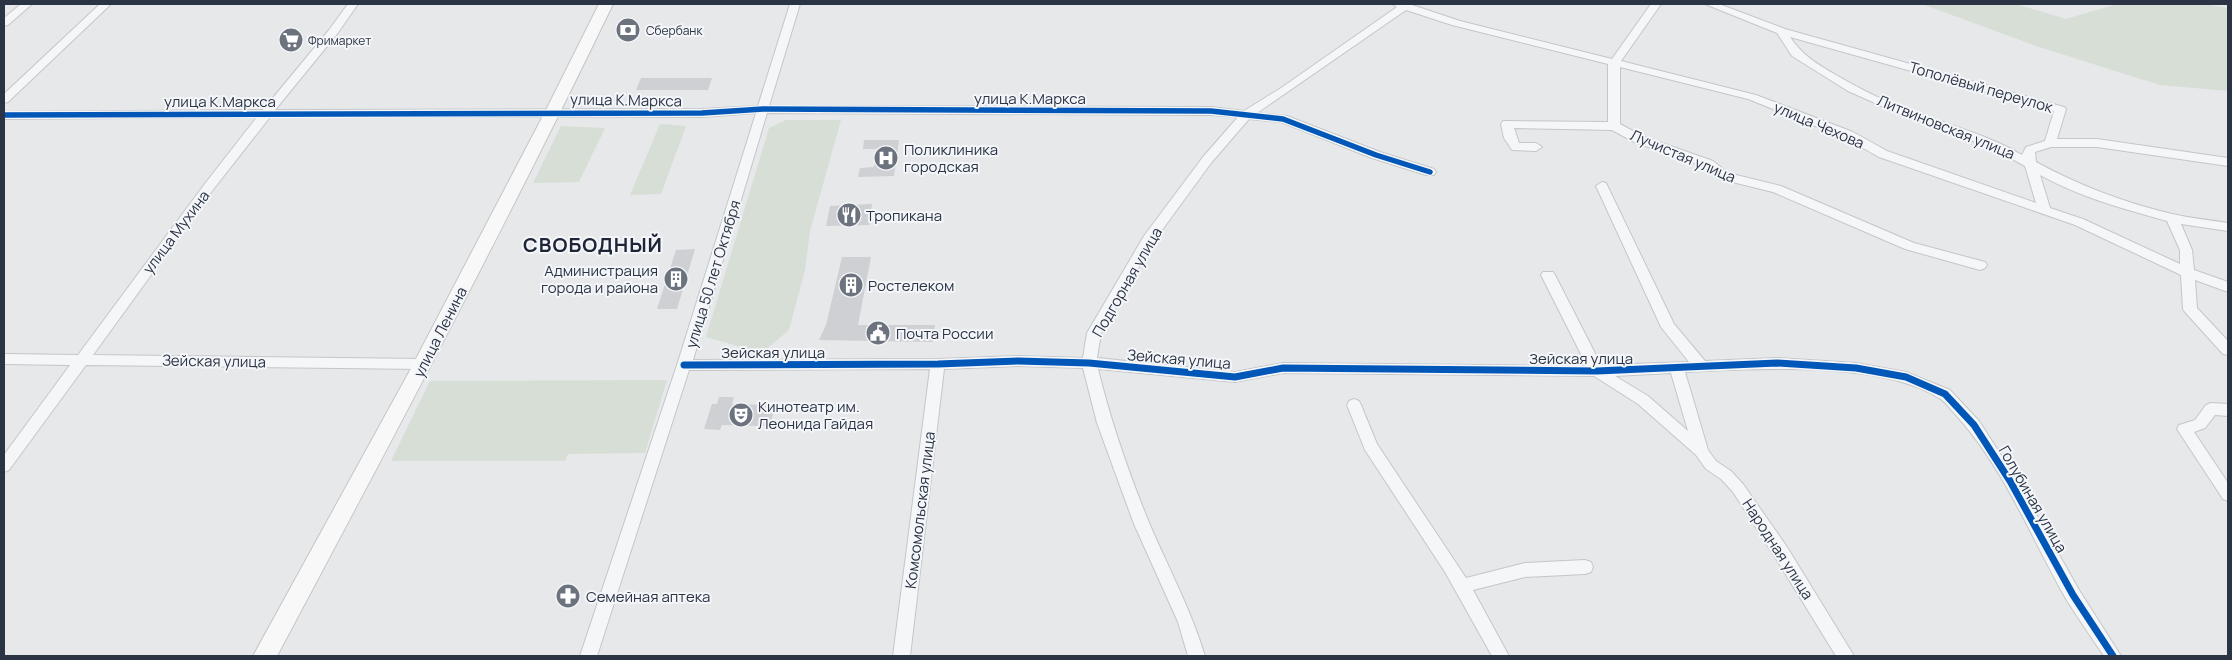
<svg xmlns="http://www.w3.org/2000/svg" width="2232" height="660" font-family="Manrope,sans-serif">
<rect width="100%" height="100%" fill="#e6e8ea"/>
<g fill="#d6ded6">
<path d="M1922 4H2016L2066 19 2117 4H2204L2228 8V91L2160 85 2039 47Z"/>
<path d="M786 120H841L810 231 805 270 789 330 762 353 706 337 769 128Z"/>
<path d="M660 124 686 126 661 194 630 195Z"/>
<path d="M561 126 605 128 579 182 533 183Z"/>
<path d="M667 380 645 453 568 454 565 461H391L430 381Z"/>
</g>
<g fill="#ced0d3">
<path d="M641 78H712L708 90H636Z"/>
<path d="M864 140H899L894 176 858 177 860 168 874 167 877 149H863Z"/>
<path d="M872 204 869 225 826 226 830 206Z"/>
<path d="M695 249 677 309H657L676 250Z"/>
<path d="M842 257H871L858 325H935L933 342 819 340 826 325Z"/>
<path d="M719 397H734L732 404 775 405 770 426 722 425 720 430 704 429 712 404H717Z"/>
</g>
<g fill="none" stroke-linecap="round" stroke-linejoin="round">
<defs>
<g id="minor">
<path d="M21 4H32L8 25 4 26V18Z"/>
<path d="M100 4H111L8 102 4 103V94Z"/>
<path d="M348 4H358L337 34 275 110 702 109 758 106 790 4H800L769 106 1211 107 1244 111 1281 88 1397 7 1392 4H1413L1412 5 1460 21 1612 59 1651 4H1661L1621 61 1756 95 1853 132 1887 151 2036 203 2025 166 1994 149 1902 115 1848 91 1792 56 1777 33 1705 4H1719L1785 29 2064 107 2066 109 2057 139H2097L2228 158V166L2097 147H2051L2035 152 2036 162C2078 185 2125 203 2172 214 2190 218 2209 220 2228 223V231L2181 224 2192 250 2194 270 2228 282V292L2195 280 2197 308 2228 341V355L2223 354 2185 312 2183 309 2181 275 2075 225 1879 157 1845 138 1748 99 1620 67V124L1642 136 1713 161 1728 173 1781 186 1914 243 1985 262 1987 265 1985 268 1980 270 1905 249 1773 192 1720 179 1705 167 1634 142 1612 130 1514 128 1519 143H1536L1542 147 1536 151 1512 150 1504 138 1501 124 1503 121 1608 122V64L1452 25 1406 10 1257 113 1287 116 1380 152 1434 169 1436 172 1434 175H1426L1372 158 1281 122 1249 119 1211 163 1154 241 1101 333 1097 358 1235 372 1283 363 1587 366 1541 275 1543 272H1553L1555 275 1601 365 1689 362 1661 327 1596 186 1602 182 1606 183 1674 324 1705 361 1777 358 1856 363 1906 372 1950 390 1979 421 2015 477 2079 590 2121 656H2104C2091 637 2078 618 2066 599 2031 537 2003 466 1955 414 1950 409 1945 401 1939 398 1880 360 1754 369 1685 372L1708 450 1716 461 1731 471 1743 484 1787 547 1854 656H1836L1775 557 1733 492 1721 479 1706 469 1696 455 1638 404 1594 376 1283 373 1235 382 1098 369C1111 422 1129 474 1150 525 1169 569 1191 610 1205 656H1188L1178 622 1134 524 1097 423 1083 368 1018 366 944 369 910 656H893L930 369 689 370 597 656H580L677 365 756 113 702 117H270L212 191 93 355 423 359 428 360 430 364 428 368 423 369 86 365 9 470 4 472V455L70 365 4 364V354L78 355 204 185 257 117 4 119V112L263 110 329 30ZM1790 37 2054 111 2045 141 2026 147 2022 155C1988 135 1949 125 1912 111 1886 102 1860 89 1836 75 1817 64 1803 56 1790 37ZM767 113 1211 115 1238 117 1203 157 1144 236 1087 333 1083 358 1018 356 938 359 693 360ZM2040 175C2079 197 2124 209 2167 221L2180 250V264L2083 219 2050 208ZM1671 373 1688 431 1648 396 1615 376Z"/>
<path d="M1354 399 1359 401 1361 405 1377 444 1466 578 1525 563 1585 560 1591 562 1593 567 1591 572 1585 574 1525 577 1473 590 1509 656H1492L1445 572 1365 450 1347 405 1349 401Z"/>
<path d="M2211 403 2228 404V416L2215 415 2205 428 2194 432 2228 483V501L2223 499 2177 429 2179 425 2195 420 2206 405Z"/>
</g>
<path id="secondary" d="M599 4H613C507 224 392 440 277 656H253L408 374 545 112Z"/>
</defs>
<use href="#minor" stroke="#c4c6c8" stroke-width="2"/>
<use href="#secondary" stroke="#c4c6c8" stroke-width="2"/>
<use href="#minor" fill="#f5f6f7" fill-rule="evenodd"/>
<use href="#secondary" fill="#f8f8f8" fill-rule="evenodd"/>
<defs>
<path id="cycleway-far1" d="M4 115 702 113 763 109 1211 111 1283 119 1376 155 1430 172"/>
<path id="cycleway" d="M684 365 938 364 1018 361 1089 363 1235 377 1283 368 1597 371 1777 363 1856 368 1906 377 1945 394 1974 425 2010 481 2073 595 2113 656"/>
</defs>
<use href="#cycleway-far1" stroke="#f4f6f9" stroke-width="8"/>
<use href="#cycleway" stroke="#f4f6f9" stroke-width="10"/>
<use href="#cycleway-far1" stroke="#0057b8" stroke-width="5.5"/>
<use href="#cycleway" stroke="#0057b8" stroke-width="7"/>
</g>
<defs>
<symbol id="bank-disc" viewBox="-11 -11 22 22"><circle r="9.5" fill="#6c737f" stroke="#f4f6f9"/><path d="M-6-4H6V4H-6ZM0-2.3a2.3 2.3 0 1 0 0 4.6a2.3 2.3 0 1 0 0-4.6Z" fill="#fff"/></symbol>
<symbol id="supermarket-disc" viewBox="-11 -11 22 22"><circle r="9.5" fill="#6c737f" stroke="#f4f6f9"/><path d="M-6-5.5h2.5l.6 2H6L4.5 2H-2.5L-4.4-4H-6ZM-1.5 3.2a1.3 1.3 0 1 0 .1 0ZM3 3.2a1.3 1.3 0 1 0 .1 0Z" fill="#fff"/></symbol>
<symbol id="hospital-disc" viewBox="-11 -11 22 22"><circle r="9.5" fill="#6c737f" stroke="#f4f6f9"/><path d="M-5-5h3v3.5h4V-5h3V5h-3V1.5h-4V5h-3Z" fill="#fff"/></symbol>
<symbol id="restaurant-disc" viewBox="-11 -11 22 22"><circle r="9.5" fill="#6c737f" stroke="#f4f6f9"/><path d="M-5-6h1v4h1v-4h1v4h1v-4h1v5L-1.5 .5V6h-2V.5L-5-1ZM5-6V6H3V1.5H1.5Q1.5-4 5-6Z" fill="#fff"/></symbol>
<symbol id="building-disc" viewBox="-11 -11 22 22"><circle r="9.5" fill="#6c737f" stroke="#f4f6f9"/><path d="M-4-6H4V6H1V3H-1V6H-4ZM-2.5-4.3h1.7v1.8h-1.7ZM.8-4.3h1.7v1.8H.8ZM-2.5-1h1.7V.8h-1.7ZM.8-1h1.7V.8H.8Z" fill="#fff"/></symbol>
<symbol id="civic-disc" viewBox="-11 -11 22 22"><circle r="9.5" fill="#6c737f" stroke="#f4f6f9"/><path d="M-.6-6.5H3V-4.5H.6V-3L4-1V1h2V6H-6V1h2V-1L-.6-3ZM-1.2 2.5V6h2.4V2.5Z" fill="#fff"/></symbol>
<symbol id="theatre-disc" viewBox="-11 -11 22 22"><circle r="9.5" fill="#6c737f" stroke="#f4f6f9"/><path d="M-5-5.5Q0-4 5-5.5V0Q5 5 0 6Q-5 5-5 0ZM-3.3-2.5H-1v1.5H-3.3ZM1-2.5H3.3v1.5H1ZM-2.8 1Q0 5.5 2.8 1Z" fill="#fff"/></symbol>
<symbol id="pharmacy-disc" viewBox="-11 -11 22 22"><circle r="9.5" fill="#6c737f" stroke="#f4f6f9"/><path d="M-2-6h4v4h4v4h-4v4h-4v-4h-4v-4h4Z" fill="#fff"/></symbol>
</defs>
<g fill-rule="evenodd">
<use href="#bank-disc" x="614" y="16" width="28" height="28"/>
<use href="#supermarket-disc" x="277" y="26" width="28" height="28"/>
<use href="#hospital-disc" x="872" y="144" width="28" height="28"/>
<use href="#restaurant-disc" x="835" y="201" width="28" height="28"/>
<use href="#building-disc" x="662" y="265" width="28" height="28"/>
<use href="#building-disc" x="837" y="271" width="28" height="28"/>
<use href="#civic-disc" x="864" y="319" width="28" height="28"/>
<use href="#theatre-disc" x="727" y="401" width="28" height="28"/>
<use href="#pharmacy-disc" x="554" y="582" width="28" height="28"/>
</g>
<g text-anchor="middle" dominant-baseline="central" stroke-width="4" stroke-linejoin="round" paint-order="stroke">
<g font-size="12" fill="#2b3445" stroke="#f4f6f9" text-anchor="start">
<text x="646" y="30">Сбербанк</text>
<text x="308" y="40">Фримаркет</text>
</g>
<g font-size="15" fill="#2b3445" stroke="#f4f6f9">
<text transform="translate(1981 87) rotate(16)">Тополёвый переулок</text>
<text x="1030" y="98">улица К.Маркса</text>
<text transform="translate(626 100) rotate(1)">улица К.Маркса</text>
<text x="220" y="101">улица К.Маркса</text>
<text transform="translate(1819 125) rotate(23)">улица Чехова</text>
<text transform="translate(1946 127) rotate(22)">Литвиновская улица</text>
<text transform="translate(1683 156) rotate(23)">Лучистая улица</text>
<text transform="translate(176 232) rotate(-53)">улица Мухина</text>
<text transform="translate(713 274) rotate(-73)">улица 50 лет Октября</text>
<text transform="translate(1127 282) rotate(-60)">Подгорная улица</text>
<text transform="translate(440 332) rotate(-63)">улица Ленина</text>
<text x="773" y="352">Зейская улица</text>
<text x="1581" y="358">Зейская улица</text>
<text transform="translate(1179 359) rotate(5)">Зейская улица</text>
<text transform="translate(214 361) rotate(1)">Зейская улица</text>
<text transform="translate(2033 499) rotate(60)">Голубиная улица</text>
<text transform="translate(920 510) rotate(-83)">Комсомольская улица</text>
<text transform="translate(1778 549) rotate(57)">Народная улица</text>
</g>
<g font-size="15" fill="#2b3445" stroke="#f4f6f9" text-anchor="start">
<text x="904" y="149">Поликлиника<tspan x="904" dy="17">городская</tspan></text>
<text x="866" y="215">Тропикана</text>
<text x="658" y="270" text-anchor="end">Администрация<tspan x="658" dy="17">города и района</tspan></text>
<text x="868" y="285">Ростелеком</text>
<text x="896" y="333">Почта России</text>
<text x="758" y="406">Кинотеатр им.<tspan x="758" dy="17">Леонида Гайдая</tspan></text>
<text x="586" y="596">Семейная аптека</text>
</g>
<g font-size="20" font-weight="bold" letter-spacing="1" fill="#1d2536" stroke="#f4f6f9">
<text x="593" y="244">СВОБОДНЫЙ</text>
</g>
</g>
<rect width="2232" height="660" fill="none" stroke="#2b3445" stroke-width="10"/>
</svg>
